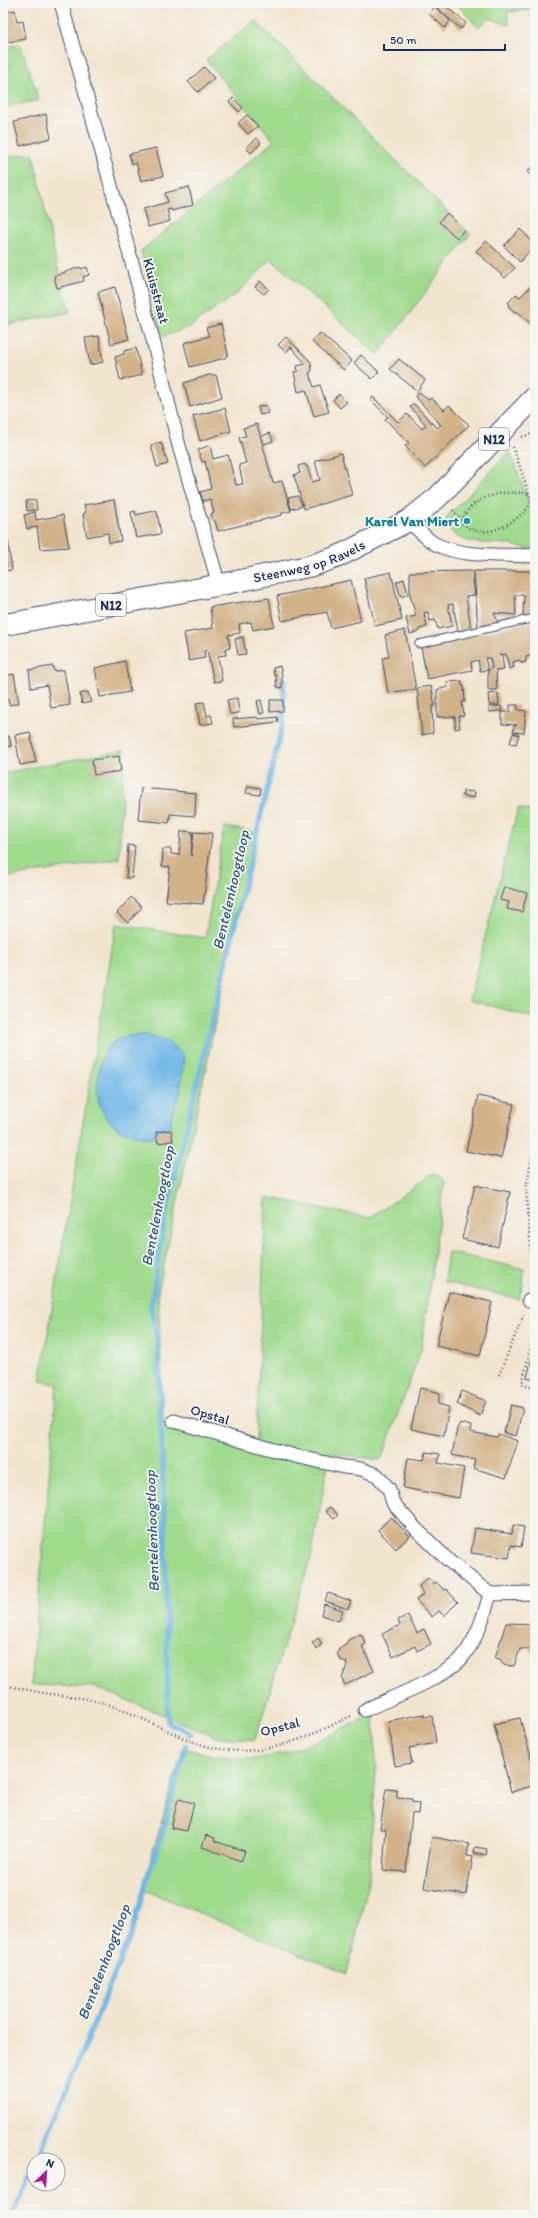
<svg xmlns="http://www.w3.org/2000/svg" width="538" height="2218" font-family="Itim,sans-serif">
<rect width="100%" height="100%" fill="#f6f6f2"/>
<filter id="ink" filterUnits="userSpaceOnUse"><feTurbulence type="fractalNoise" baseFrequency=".025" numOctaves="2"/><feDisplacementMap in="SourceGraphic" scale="8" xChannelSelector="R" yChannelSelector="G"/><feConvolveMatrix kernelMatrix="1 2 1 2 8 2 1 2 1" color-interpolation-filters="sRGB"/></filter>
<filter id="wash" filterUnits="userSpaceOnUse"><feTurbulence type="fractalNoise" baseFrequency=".012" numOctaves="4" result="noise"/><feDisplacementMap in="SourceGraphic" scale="16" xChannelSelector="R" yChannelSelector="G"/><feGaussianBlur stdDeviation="0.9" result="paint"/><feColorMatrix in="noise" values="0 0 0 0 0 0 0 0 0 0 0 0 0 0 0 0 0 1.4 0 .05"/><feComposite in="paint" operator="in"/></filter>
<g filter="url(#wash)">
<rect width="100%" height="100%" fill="#f2e5cf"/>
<g fill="#9fda8d" stroke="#5d8476">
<path d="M456 3H535V9L507 12 509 25 488 18 479 28Z"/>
<path d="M255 20 470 234 378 355 271 259 239 292 190 327 162 337 141 251 274 141 206 60Z"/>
<path d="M21 45 39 100 3 107V47Z"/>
<path d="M33 153 56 262 70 312 6 325 3 304V157Z"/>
<path d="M510 451 535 518V549C526 550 516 545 507 544 487 542 463 547 449 529 442 518 449 514 457 507Z"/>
<path d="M124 750 119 859 3 878V773Z"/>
<path d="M518 808 535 812V1018L469 1000Z"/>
<path d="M224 827 256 832 158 1292 163 1418 256 1440 266 1197 370 1218 433 1174 444 1181 421 1350 381 1460 330 1453 311 1557 255 1740 217 1737 95 1687 31 1685 57 1384 40 1381 116 924 205 938Z"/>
<path d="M535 1157V1250L530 1188Z"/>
<path d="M448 1252 524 1269 523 1284 519 1299 444 1282Z"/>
<path d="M374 1713 376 1768 369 1882 347 1974 142 1889 183 1748C206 1754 237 1762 261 1758 301 1752 338 1731 374 1713Z"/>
</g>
<path fill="#6fb7e7" stroke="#4573a2" d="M146 1035 169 1042 184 1055 180 1094 171 1116V1125L166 1130 156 1132 154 1136C147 1139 141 1137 134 1135 99 1127 92 1094 101 1063 104 1054 108 1045 116 1040 125 1035 136 1035 146 1035Z"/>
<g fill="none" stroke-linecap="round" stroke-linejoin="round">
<g stroke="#6fb7e7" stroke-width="5">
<path d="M189 1735 191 1733 168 1722 165 1516 157 1337 151 1308 165 1218 283 723 284 679"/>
<path d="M37 2160 132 1932 148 1875 159 1845 186 1745"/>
<path d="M13 2215 34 2167"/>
</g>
</g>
<g id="blocks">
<g fill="#d2b288">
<path d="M432 3H442L466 23 461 29Z"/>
<path d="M435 7 450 21 445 28 429 14Z"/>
<path d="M15 10 17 22 23 21 26 39 3 43V12Z"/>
<path d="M204 67 214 78 198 92 188 82Z"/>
<path d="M233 98 243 108 239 112 229 102Z"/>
<path d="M46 114 51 138 20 146 14 122Z"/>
<path d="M247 115 258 126 248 134 238 123Z"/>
<path d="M257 138 261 143 251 153 246 148Z"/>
<path d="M156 148 163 176 141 181 136 163 132 164 129 154Z"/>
<path d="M534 165 535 167V179L527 172Z"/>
<path d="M189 187 193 205 172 211 171 209 167 210 170 221 148 227 143 209 168 202 165 193Z"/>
<path d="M447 213 464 230 457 238 439 222Z"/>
<path d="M520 229 535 244 520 262 504 246Z"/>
<path d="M486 241 515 268 505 278 476 251Z"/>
<path d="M80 267 81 269 87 267 89 275 83 277 84 281 57 288 54 276Z"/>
<path d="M260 281 269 289 264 294 255 287Z"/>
<path d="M533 284 535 286V328L518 312H515L509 307 508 303 516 294 520 297Z"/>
<path d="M115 287 129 339 111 344 98 292Z"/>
<path d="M221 324 228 354 225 358 190 367 184 343 209 336 206 328Z"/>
<path d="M320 333 352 361 344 370 312 342Z"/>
<path d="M99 336 103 362 90 365 85 338Z"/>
<path d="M286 337 311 362 312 371 309 373 314 387 320 385 329 412 314 416 306 390 298 392 294 372 298 371 297 366 306 364 291 347 286 352 278 345Z"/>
<path d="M136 348 142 375 120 380 115 357 124 354V351Z"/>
<path d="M361 355 379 372 372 379 354 363Z"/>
<path d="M399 359 425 380 417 391 390 369Z"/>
<path d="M209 375H216L222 397 190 407 184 383Z"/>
<path d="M419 392 428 400 431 398 435 401 444 410 449 405 469 425 425 468 405 446 409 443 385 419 388 417 371 400 373 397 398 422 407 414 422 429 426 425 410 407 414 404 437 428 441 425 415 396Z"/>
<path d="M339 394 347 402 340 408 333 400Z"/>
<path d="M266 405 268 413 260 415 258 407Z"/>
<path d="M225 408 231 431 200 441 193 416Z"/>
<path d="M257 424 273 483 282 481 291 511 282 513V515L218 531 215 521H213L211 514 214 513 210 499 203 501 200 492 211 489 205 461 202 462 198 450 210 445 213 459 228 455 236 485 243 484 239 465 246 463 239 437 246 436 243 428Z"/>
<path d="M270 433 273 441 264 444 262 436Z"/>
<path d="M161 442 168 464 157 467 151 445Z"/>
<path d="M341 453 352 495 304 509 294 475 300 473 298 466 305 464 306 467 307 466 312 482 320 480 315 461Z"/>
<path d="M298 496 302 506 291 509 288 498Z"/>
<path d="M36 500 37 510 27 511 26 501Z"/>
<path d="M114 500 121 541 109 543 108 533 87 537 83 514 86 513 84 505Z"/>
<path d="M135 511 136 515 154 511 157 512 161 534 136 538 131 512Z"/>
<path d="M35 512 36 520 63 515 69 547 40 549 37 527 27 529 24 515Z"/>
<path d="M7 537 12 570 3 571V538Z"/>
<path d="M472 571 475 595 466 596 471 629 458 631 453 604 448 605 452 626 438 629 435 620 430 621 428 612 424 613 427 627 419 629 420 631 410 634 406 618 416 616 410 595V572Z"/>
<path d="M474 571H535V617L523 616 524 595H515L516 615 494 613 499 624 478 629Z"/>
<path d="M391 572 402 620 375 626 364 578Z"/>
<path d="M404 579 408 594 401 597 396 582Z"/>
<path d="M351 580 361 621 331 628 327 612 282 621 277 596Z"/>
<path d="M269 598 274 626 253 630 251 622 239 624 240 633 228 635 230 648 225 649 226 655 218 656 222 681 214 682 207 650 204 651 205 658 189 661 184 633 213 628 210 607Z"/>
<path d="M535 621V648L532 649 533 655 526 657V662L521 663 520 660 513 662 514 667 509 669 506 654 499 655 502 656 504 670 498 671 496 669 497 690H488V670L492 668 490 658H485L488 670 480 671 478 660 471 662 472 670 427 679 421 647Z"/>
<path d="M405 630 416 689 388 693 382 658 389 657 385 635Z"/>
<path d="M243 637 246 654 238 655 235 639Z"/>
<path d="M125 661 130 692 100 697 95 668Z"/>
<path d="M53 666 54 671 64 670 70 705 51 708 47 685 31 688 29 670Z"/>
<path d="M280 666 282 676V688L277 687 276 675H274L273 668Z"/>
<path d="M14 674 19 703 9 705 8 699 3 700V676Z"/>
<path d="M462 681V686H464L465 702H462L464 716H459L460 728 455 729V717H437V690L448 687 447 682Z"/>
<path d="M431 686 435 706H432L433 733 422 735 417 688Z"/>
<path d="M88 692 91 702 82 704 80 694Z"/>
<path d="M498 693 499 705H489L488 694Z"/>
<path d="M237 698 239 713 230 714 227 700Z"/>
<path d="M261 700 264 713 260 714 257 701Z"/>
<path d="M270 700H283V711L270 712Z"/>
<path d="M204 702 207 716 211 715 213 723 200 725 196 703Z"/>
<path d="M510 705H518V710L526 711 524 733 513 732 514 726 517 725 502 724V712H510Z"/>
<path d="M501 706 502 711 489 712V707Z"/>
<path d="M257 717 258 719 277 717 278 722 234 727 233 719Z"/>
<path d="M30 732 36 762 20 765 15 735Z"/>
<path d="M513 733 519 735 516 744 510 743Z"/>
<path d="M9 736 11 746 3 748V737Z"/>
<path d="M119 756 121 771 94 775 92 760Z"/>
<path d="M248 786 261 788 260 795 246 793Z"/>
<path d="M141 788 196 793 195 816 170 814 169 823 138 820Z"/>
<path d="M463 791 475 792 474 798 463 796Z"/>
<path d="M181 831 193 832 191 856 194 832 212 833 203 904 166 901 170 867 162 866 163 849H171V854L179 855Z"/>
<path d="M128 845 135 846 132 878H126Z"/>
<path d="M504 887 527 893 522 912 507 909 509 902 500 900Z"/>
<path d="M535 896V909L531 908Z"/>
<path d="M131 897 142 907 128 923 117 913Z"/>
<path d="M478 1096 514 1104 501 1158 466 1151Z"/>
<path d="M171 1130 173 1141 158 1143 156 1132Z"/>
<path d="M475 1185 510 1192 498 1247 462 1239Z"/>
<path d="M449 1292 492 1302 480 1356 436 1346Z"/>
<path d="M535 1344V1380L527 1378Z"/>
<path d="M420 1388 440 1393 438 1404 449 1407 444 1436 411 1429Z"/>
<path d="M462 1391 486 1401 480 1416 457 1404Z"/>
<path d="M511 1405 523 1408 516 1436 504 1433Z"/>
<path d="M460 1423 471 1426 470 1432 497 1437 498 1434 518 1441 506 1478 473 1468 475 1460 452 1455 457 1429Z"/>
<path d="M426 1452 440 1454 438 1463 464 1468 459 1498 403 1488 408 1458 424 1460Z"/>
<path d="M330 1507 338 1515 334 1519 325 1511Z"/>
<path d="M391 1517 410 1536 396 1549 378 1530Z"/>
<path d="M513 1525 524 1527 521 1547 511 1545 509 1558 471 1553 475 1528 512 1534Z"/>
<path d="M428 1578 433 1584 436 1582 444 1590 446 1589 458 1602 444 1616 439 1611 432 1617 416 1600 423 1594 419 1586Z"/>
<path d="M328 1593 351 1601 348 1609 325 1601Z"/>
<path d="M324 1604 343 1610 339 1621 321 1615Z"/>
<path d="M408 1615 417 1633 424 1629 431 1644 417 1651 415 1646 393 1657 382 1634 400 1625 398 1620Z"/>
<path d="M506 1623 535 1624V1661L531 1649H520L514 1666 504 1665 500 1659 495 1658Z"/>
<path d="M361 1634 366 1644 362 1646 374 1671 345 1685 342 1679 347 1665 346 1662 340 1660 337 1653 340 1648 346 1645 348 1640Z"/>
<path d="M318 1638 322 1644 317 1649 312 1643Z"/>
<path d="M424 1714V1717L432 1716 436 1743 409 1748 412 1763 395 1766 388 1721Z"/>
<path d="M520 1718 533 1765 535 1764V1785L511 1792 494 1724Z"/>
<path d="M386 1789 397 1790V1798L412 1799V1802L419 1803 418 1814 412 1813 406 1872 383 1870 386 1829H380Z"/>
<path d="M178 1799 194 1803 187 1831 171 1828Z"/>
<path d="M206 1835 215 1838 214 1841 245 1851 241 1861 202 1847Z"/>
<path d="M432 1837 469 1844 467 1856 473 1857 466 1895 424 1888Z"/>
<path d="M475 1847 487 1849 486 1855 474 1853Z"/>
</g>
</g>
</g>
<g filter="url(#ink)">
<use href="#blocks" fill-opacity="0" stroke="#3b4a6f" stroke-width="1"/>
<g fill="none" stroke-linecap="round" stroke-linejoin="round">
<defs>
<path id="service" d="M419 644 535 618"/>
<g id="minor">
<path d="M62 6 152 336 179 446 219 585"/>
<path d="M408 521C417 528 427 540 437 545 466 558 503 554 535 556"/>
<path d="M529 1300 535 1302"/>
<path d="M174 1421 295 1456 344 1467 361 1469 377 1475 389 1489 393 1503 416 1529 449 1561 490 1594"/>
<path d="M365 1710C392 1697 440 1680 460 1660 476 1642 484 1616 490 1594L535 1593"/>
</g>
<g id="primary">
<path id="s1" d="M3 625 219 585 310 566 337 557 408 521 438 497 535 397"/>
</g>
</defs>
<use href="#service" stroke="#3b4a6f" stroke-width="9"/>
<use href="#minor" stroke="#3b4a6f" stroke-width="15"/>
<use href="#primary" stroke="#3b4a6f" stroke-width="23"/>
<g stroke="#3b4a6f" stroke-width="2.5" stroke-dasharray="1 3" stroke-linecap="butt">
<path d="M522 437 535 433"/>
<path d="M513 447 529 494"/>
<path d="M532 503 535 511"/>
<path d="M453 510C458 515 461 523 467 527 489 541 519 520 532 503L529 494C506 489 471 495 462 521"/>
<path d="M533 1061 535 1068"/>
<path d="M530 1286 532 1264 526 1188 535 1141"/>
<path d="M535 1330 522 1384 535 1389"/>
<path d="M499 1375 524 1314"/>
<path d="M3 1685C19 1688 35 1692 51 1694 65 1696 79 1697 93 1700 128 1709 160 1729 194 1742 254 1764 300 1741 353 1715"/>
</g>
<use href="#service" stroke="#fff" stroke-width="7"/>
<use href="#minor" stroke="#fff" stroke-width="13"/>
<use href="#primary" stroke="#fff" stroke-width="21"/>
</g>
</g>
<circle fill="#0f9aa8" stroke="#f6f6f2" stroke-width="1.5" cx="467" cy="521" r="4"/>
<g text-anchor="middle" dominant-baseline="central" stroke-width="3.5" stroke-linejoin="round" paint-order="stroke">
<g fill="#f6f6f2" stroke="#5d6b8a" stroke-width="1">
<rect x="479" y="428" width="30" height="22" rx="3"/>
<rect x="96" y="594" width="30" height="22" rx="3"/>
</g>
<g font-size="13" font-weight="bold" fill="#1b2f5e">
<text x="494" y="439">N12</text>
<text x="111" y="605">N12</text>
</g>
<g font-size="14" fill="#1b2f5e" stroke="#f6f6f2">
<text transform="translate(156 291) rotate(75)">Kluisstraat</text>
<text stroke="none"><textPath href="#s1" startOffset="313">Steenweg op Ravels</textPath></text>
<text transform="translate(210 1415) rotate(16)">Opstal</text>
<text transform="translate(280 1727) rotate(-15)">Opstal</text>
</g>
<g font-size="14" font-weight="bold" fill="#0d838f" stroke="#f6f6f2" text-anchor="end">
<text x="459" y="521">Karel Van Miert</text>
</g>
<g font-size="15" font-style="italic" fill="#345887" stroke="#f6f6f2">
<text transform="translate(231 890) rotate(-77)">Bentelenhoogtloop</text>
<text transform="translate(158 1206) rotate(-79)">Bentelenhoogtloop</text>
<text transform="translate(152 1531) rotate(-92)">Bentelenhoogtloop</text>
<text transform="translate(104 1962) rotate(-69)">Bentelenhoogtloop</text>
</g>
</g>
<rect width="538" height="2218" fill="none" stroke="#f6f6f2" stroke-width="16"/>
<g transform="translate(46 2172) rotate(25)"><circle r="19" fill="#f6f6f2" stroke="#9ea6b7"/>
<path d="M0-3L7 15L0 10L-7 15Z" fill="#b5179e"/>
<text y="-6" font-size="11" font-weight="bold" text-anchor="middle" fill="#1b2f5e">N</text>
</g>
<path d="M384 44v6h121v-6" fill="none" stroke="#1b2f5e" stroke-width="2"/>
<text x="390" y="44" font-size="12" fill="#1b2f5e" stroke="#f6f6f2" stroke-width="3" paint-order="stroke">50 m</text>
</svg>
